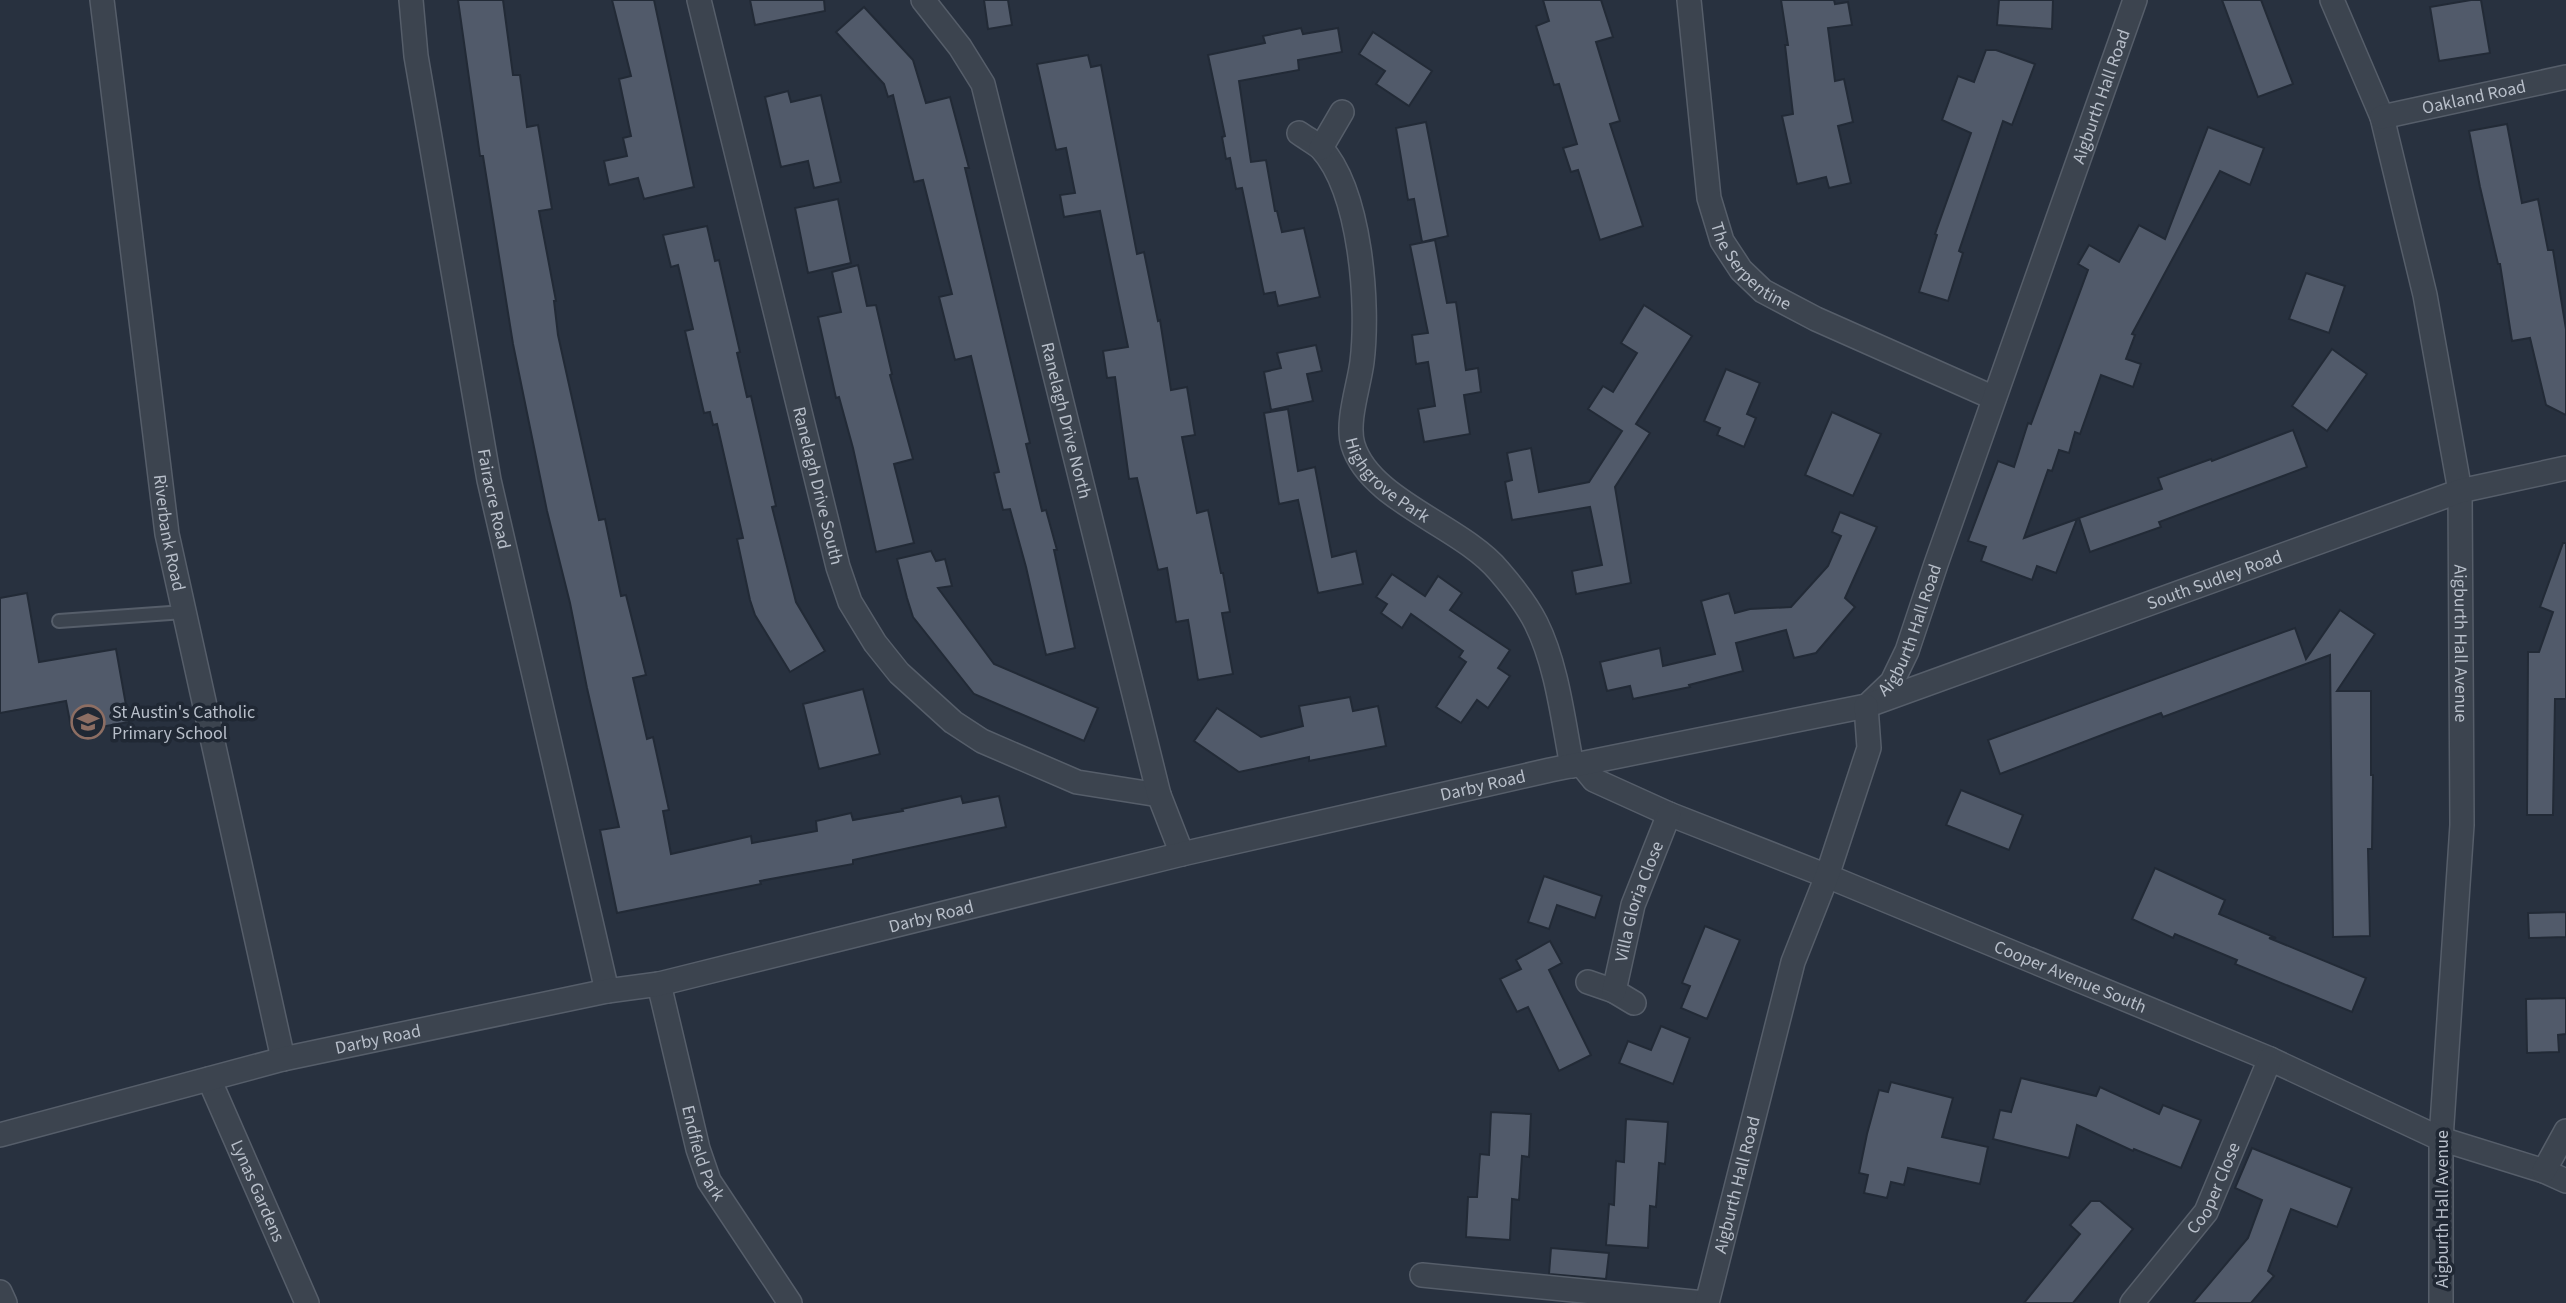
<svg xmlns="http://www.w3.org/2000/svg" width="2566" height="1303" font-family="'Source Sans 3',sans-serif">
<rect width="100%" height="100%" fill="#28313f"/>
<g fill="#515a6a" stroke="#222a36" stroke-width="2">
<path d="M458 0H503L513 75H520L527 127 538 125 552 209 539 211 556 301H554L558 335 599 520 605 519 621 596 626 595 646 675 633 678 647 739 653 737 669 810 663 811 671 854 751 836 752 843 817 831 816 821 851 813 853 820 903 811 902 809 961 796 963 803 999 796 1006 827 853 860V864L760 881 761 884 617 913 600 830 619 827 587 688 570 603 547 511 513 344 483 156H480Z"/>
<path d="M612 0H654L694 187 644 199 638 178 609 185 604 161 627 156 623 138 631 136 619 79 631 76Z"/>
<path d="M750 0H824L825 11 755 25Z"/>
<path d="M984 0H1008L1012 25 988 29Z"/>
<path d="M1543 0H1601L1613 37 1596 42 1620 121 1610 124 1643 226 1600 240 1578 170 1571 172 1563 148 1577 144 1559 84 1554 85 1536 26 1549 21Z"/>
<path d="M1781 0H1834L1835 4 1848 2 1852 25 1828 28 1835 81 1844 79 1853 122 1838 126 1851 183 1829 188 1826 177 1797 184 1782 116 1793 114 1785 45H1788Z"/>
<path d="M1999 0H2053L2052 29 1997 25Z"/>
<path d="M2222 0H2261L2293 84 2258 97Z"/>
<path d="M2471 0H2481L2490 53 2439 61 2430 7Z"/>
<path d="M864 7 913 60 926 103 950 97 969 168H965L1030 443 1026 444 1042 511 1046 510 1057 550H1054L1075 648 1046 655 1026 567 1010 509 1003 510 994 473 999 472 971 356 955 360 939 297 952 294 923 180 914 182 893 95 888 97 884 84 836 32Z"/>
<path d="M1301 28 1303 34 1338 28 1342 52 1298 60 1299 70 1239 81 1251 162 1266 160 1275 211H1277L1282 232 1304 228 1320 297 1278 306 1275 292 1264 294 1242 188 1236 189 1230 158 1226 159 1222 137 1225 136 1208 55 1265 43 1263 36Z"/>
<path d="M1373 32 1432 71 1409 106 1376 84 1385 71 1359 54Z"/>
<path d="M1986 50H1996L2035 64 2012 125 2003 121 1959 251 1963 253 1948 301 1919 292 1937 235 1935 234 1971 133 1942 120 1958 76 1974 82Z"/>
<path d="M1088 55 1091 67 1101 65 1137 254 1144 252 1158 321 1160 320 1171 390 1187 387 1195 435 1182 437 1197 513 1208 510 1221 573H1223L1230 612 1222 613 1233 674 1198 680 1188 620 1176 622 1167 568 1158 570 1137 478 1129 479 1115 377 1107 378 1103 351 1128 347 1100 211 1064 217 1060 195 1075 193 1066 148 1056 150 1037 64Z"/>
<path d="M788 91 791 102 821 95 841 182 814 188 808 161 781 167 765 97Z"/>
<path d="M1426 122 1448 236 1422 242 1414 199 1408 200 1396 128Z"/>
<path d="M2507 124 2522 203 2538 199 2548 250H2553L2566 329V415L2546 405 2530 338 2512 341 2500 264H2498L2480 187 2469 131Z"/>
<path d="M2208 127 2264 148 2250 185 2220 171 2132 334 2135 335 2126 359 2141 364 2133 387 2101 375 2080 434 2075 432 2069 453 2059 450 2052 471 2048 470 2024 538 2077 519 2056 573 2037 566 2032 580 1981 561 1986 547 1968 541 1998 461 2014 467 2028 423 2031 424 2088 270 2078 264 2089 245 2119 262 2139 225 2165 239Z"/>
<path d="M838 199 851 263 808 273 795 208Z"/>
<path d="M707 226 715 261 719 260 729 304 740 352 737 353 747 397 751 396 776 506 772 507 796 602 825 651 790 672 755 615 750 600 737 539 743 538 717 424 713 425 710 412 704 413 685 331 693 329 678 265 671 267 663 235Z"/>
<path d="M1435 240 1447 303 1456 302 1466 370 1478 368 1481 392 1464 395 1470 434 1424 442 1418 409 1435 406 1428 362 1416 364 1412 335 1428 333 1410 245Z"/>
<path d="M858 265 867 306 876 305 892 374 890 375 913 459 894 464 914 543 876 552 853 448 839 397 836 398 818 317 841 312 832 272Z"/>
<path d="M2306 273 2345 286 2329 333 2289 319Z"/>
<path d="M1644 305 1692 336 1636 424 1650 433 1615 487 1631 583 1576 594 1572 571 1602 565 1590 507 1512 520 1505 482 1512 480 1507 453 1531 448 1539 492 1589 482 1622 431 1588 409 1603 386 1613 392 1637 353 1621 343Z"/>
<path d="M1316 345 1322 371 1307 374 1313 401 1271 410 1264 372 1281 368 1277 353Z"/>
<path d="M2332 349 2367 374 2327 431 2292 406Z"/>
<path d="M1726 369 1760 383 1747 414 1756 418 1744 447 1717 435 1720 428 1704 421Z"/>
<path d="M1288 409 1298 471 1315 467 1332 557 1356 551 1363 584 1318 593 1298 500 1279 504 1264 413Z"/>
<path d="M1832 412 1881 434 1853 496 1805 475Z"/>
<path d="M2293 430 2307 467 2159 522 2161 527 2090 552 2079 518 2162 489 2158 478 2211 459 2212 461Z"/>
<path d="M1840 512 1877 527 1845 598 1855 607 1816 653 1794 658 1786 630 1736 643 1743 671 1689 685 1690 687 1633 699 1630 686 1607 691 1600 662 1660 648 1663 666 1715 654 1701 601 1729 593 1735 613 1750 609 1791 607 1828 566 1841 536 1832 532Z"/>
<path d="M2563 543H2566V699H2555L2553 815H2527L2528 652H2539L2553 612 2540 607Z"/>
<path d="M931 551 936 561 945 559 952 586 938 588 994 664 1098 708 1084 741 974 694 913 617 907 598 897 559Z"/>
<path d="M1392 574 1425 596 1438 576 1462 593 1450 610 1510 650 1498 668 1510 676 1488 708 1477 700 1461 723 1436 707 1466 662 1459 657 1463 651 1411 614 1402 628 1381 613 1387 604 1376 597Z"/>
<path d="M27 593 39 662 116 649 129 722 72 732 66 701 0 713V598Z"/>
<path d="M2340 610 2375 634 2337 691H2371V775H2373L2372 849H2368L2370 936 2333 937 2330 655 2163 717 2161 713 2115 730 2000 774 1988 740 2295 628 2306 659Z"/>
<path d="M863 689 880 754 819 769 803 704Z"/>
<path d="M1350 697 1353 711 1378 706 1386 746 1309 761V757L1239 772 1194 741 1217 708 1261 737 1303 726 1299 706Z"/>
<path d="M1961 790 2023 815 2009 850 1946 825Z"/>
<path d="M2155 868 2225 900 2219 914 2276 938H2269L2366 978 2352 1012 2235 964 2237 960 2175 934 2173 938 2132 919Z"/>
<path d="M1544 876 1602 896 1595 918 1557 905 1549 929 1528 922Z"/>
<path d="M2566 912V937L2529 938 2528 913Z"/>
<path d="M1705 926 1740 940 1707 1019 1681 1008 1690 986 1682 983Z"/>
<path d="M1550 941 1562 963 1549 970 1591 1055 1559 1071 1528 1007 1517 1012 1500 979 1521 969 1516 960Z"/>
<path d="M2566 998V1034L2558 1035 2559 1052 2527 1053 2526 999Z"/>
<path d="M1661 1026 1690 1038 1673 1084 1619 1063 1628 1041 1651 1050Z"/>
<path d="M2021 1078 2096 1096 2100 1087 2159 1114 2163 1105 2201 1120 2181 1168 2134 1149 2133 1151 2077 1125 2069 1158 1993 1139 2000 1110 2011 1112Z"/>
<path d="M1891 1082 1953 1098 1942 1137 1988 1147 1980 1184 1908 1168 1904 1185 1891 1182 1887 1198 1864 1193 1868 1175 1859 1173 1867 1134 1879 1090 1888 1092Z"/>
<path d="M1491 1112 1531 1114 1529 1157 1522 1156 1519 1200 1512 1199 1510 1240 1466 1237 1468 1197H1477L1480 1154 1489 1155Z"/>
<path d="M1626 1119 1668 1122 1665 1164 1659 1163 1656 1207 1650 1206 1648 1248 1606 1245 1609 1204 1614 1205 1616 1161 1624 1162Z"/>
<path d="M2252 1148 2352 1188 2337 1227 2291 1209 2268 1271 2274 1276 2251 1303H2193L2248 1238 2262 1200 2235 1188Z"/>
<path d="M2091 1201H2100L2133 1229 2073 1303H2024L2080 1234 2070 1225Z"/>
<path d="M1551 1248 1609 1253 1606 1279 1549 1274Z"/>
</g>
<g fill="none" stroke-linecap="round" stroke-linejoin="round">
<defs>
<path id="lane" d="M59 621 184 612"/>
<g id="street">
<path id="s1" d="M102 0 167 534 283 1059"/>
<path id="s2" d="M411 0 416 56 489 480 607 991"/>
<path id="s3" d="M699 0 838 567 850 602 875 643 899 673 953 722 982 741 1077 782 1159 795"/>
<path id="s4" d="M923 0 960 47 983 84 1159 795 1182 854"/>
<path id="s5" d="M1689 0 1709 198 1722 241 1741 270 1763 291 1816 319 1994 398"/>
<path id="s6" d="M2332 0 2382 117 2425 295 2460 491 2462 825 2441 1139V1303"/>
<path id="s7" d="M2382 117 2566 77"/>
<path id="s8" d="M1299 133C1306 138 1315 143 1321 148 1361 192 1369 305 1362 362 1359 386 1346 422 1353 445 1370 501 1462 526 1499 571 1512 586 1527 605 1536 623 1557 665 1563 720 1572 766"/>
<path d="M1321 148 1342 112"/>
<path id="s9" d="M1871 702 1892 682 1907 651 1936 564 2135 0"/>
<path id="s10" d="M1581 764 1594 780 1669 814 1827 876 2270 1059 2441 1139 2544 1171 2566 1181"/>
<path d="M1588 982 1614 991 1634 1003"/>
<path id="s11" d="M659 984 698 1149 709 1181 790 1303"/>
<path id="s12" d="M1614 991 1633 905 1669 814"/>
<path id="s13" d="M209 1079 307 1303"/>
<path id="s14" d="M0 1135 283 1059 607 991 659 984 1182 854 1550 770 1866 706 2460 491 2566 468"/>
<path d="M2544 1171 2566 1131"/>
<path d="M1422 1275 1704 1303"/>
<path d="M0 1292 5 1303"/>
<path id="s15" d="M1707 1303 1793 962 1827 876 1869 748 1866 706"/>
<path id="s16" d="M2132 1303 2206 1212 2270 1059"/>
</g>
</defs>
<use href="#lane" stroke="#565e6a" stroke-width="16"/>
<use href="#street" stroke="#565e6a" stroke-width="26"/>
<use href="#lane" stroke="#3c444f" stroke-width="12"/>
<use href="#street" stroke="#3c444f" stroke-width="23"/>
</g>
<defs>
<symbol id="school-ring" viewBox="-11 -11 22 22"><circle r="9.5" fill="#202834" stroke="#8d6e63" stroke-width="1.5"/><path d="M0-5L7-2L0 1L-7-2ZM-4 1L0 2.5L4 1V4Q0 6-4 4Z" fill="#8d6e63"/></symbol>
</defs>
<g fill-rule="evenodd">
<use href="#school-ring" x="69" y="703" width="38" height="38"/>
</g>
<g text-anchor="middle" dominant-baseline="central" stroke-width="7" stroke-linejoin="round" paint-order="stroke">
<g font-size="18" fill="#b8bfca" stroke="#202834">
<text stroke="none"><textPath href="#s9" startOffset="651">Aigburth Hall Road</textPath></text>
<text stroke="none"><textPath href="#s7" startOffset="94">Oakland Road</textPath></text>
<text stroke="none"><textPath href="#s5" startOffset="282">The Serpentine</textPath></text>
<text stroke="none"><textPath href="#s4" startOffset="450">Ranelagh Drive North</textPath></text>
<text stroke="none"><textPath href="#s8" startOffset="383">Highgrove Park</textPath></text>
<text stroke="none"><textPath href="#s3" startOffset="500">Ranelagh Drive South</textPath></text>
<text stroke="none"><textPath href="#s2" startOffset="506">Fairacre Road</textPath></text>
<text stroke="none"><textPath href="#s1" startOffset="537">Riverbank Road</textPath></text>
<text stroke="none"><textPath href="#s14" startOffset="2286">South Sudley Road</textPath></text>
<text stroke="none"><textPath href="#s9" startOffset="84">Aigburth Hall Road</textPath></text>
<text stroke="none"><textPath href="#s6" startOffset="662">Aigburth Hall Avenue</textPath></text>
<text stroke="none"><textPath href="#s14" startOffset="1524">Darby Road</textPath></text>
<text stroke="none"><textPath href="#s12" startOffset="93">Villa Gloria Close</textPath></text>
<text stroke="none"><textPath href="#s14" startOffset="957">Darby Road</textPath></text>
<text stroke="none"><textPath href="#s10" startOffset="536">Cooper Avenue South</textPath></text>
<text stroke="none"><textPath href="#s14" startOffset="390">Darby Road</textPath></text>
<text stroke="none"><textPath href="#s11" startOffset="175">Endfield Park</textPath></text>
<text stroke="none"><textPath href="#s15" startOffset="122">Aigburth Hall Road</textPath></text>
<text stroke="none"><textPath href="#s16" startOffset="142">Cooper Close</textPath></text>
<text stroke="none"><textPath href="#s13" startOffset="122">Lynas Gardens</textPath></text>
<text transform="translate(2442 1209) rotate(-90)">Aigburth Hall Avenue</text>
</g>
<g font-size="18" fill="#b8bfca" stroke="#202834" text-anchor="start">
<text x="112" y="712">St Austin's Catholic<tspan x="112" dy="21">Primary School</tspan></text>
</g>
</g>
</svg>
